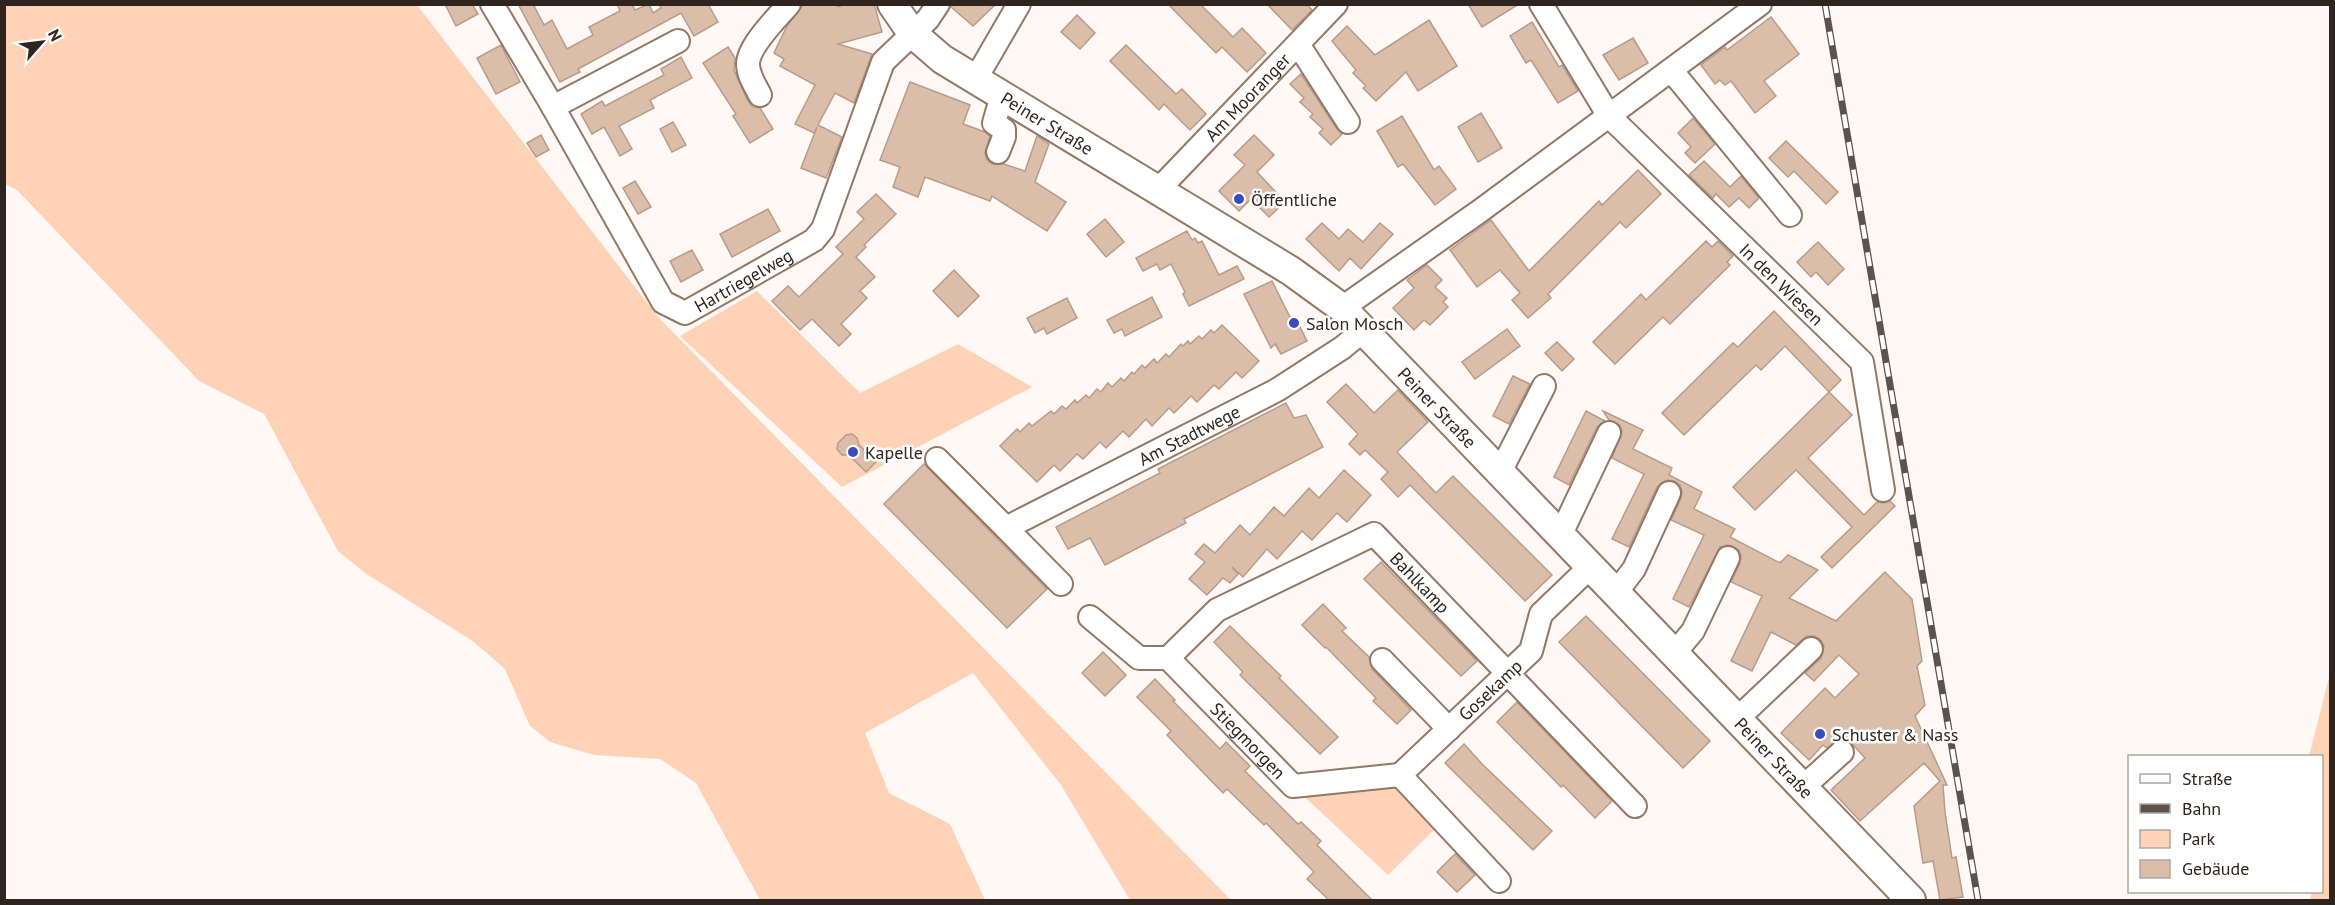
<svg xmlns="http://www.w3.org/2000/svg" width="2335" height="905" font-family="'PT Sans',sans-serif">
<rect width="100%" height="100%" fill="#fff8f4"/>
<g fill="#fdd2b6">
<path d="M5 4 417 5 659 318 1231 900H1130L1061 785 973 673 865 733 889 793 950 824 985 900H760L696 783 660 759 594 755 550 742 530 726 505 669 474 642 365 573 338 551 264 414 199 381 17 190 5 184Z"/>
<path d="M757 291 860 393 958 344 1032 387 842 487 680 336Z"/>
<path d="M2330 674V900H2310L2312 892H2322V756H2309Z"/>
<path d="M1400 775 1443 821 1388 875 1293 786Z"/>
</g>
<g fill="#dbbeaa" stroke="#b89b88" stroke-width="1.5">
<path d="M445 4H472L478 14 456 26Z"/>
<path d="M518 4H533L544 25 552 20 567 49 593 35 589 27 620 11 617 4H632L635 10 649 4 653 13 661 8 659 4H708L718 22 694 36 681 13 578 69 580 72 560 82Z"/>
<path d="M804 4H835L838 7 847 4H874L882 32 838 44 872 54 854 103 835 93 818 125 842 137 826 178 801 168 817 127 814 133 795 124 815 85 780 66 784 59 774 53 787 26Z"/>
<path d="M951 4H996L973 26 951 7Z"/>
<path d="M1168 4H1200L1233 37 1242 28 1266 53 1247 72 1222 47 1216 53Z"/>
<path d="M1267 4H1307L1312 10 1292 30Z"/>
<path d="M1468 4H1519L1482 27Z"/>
<path d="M1077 15 1095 33 1080 49 1061 32Z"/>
<path d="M1771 17 1799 54 1764 81 1776 96 1755 113 1731 81 1725 85 1720 80 1715 84 1701 65 1725 47 1727 50Z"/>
<path d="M1429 20 1457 66 1418 91 1406 72 1376 101 1363 88 1366 86 1353 73 1356 70 1332 41 1347 26 1375 55Z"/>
<path d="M1532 22 1559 67 1562 65 1578 91 1558 103 1531 60 1526 63 1510 36Z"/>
<path d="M1633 38 1648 63 1619 80 1603 55Z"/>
<path d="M501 45 520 82 496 94 477 58Z"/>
<path d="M1126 45 1176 94 1182 89 1206 114 1190 130 1164 104 1159 110 1110 61Z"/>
<path d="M728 47 735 58 734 70 748 101 753 107 760 108 773 129 750 143 733 116 736 114 703 63Z"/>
<path d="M681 57 692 78 650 100 654 108 619 126 632 149 620 156 604 127 592 134 581 114 602 101 605 106 664 75 661 69Z"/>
<path d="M1301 74 1337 129 1342 134 1331 145 1319 133 1323 129 1310 117 1313 114 1300 102 1304 98 1290 84Z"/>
<path d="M910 82 970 105 963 124 985 132 990 136 985 153 987 160 992 164H1004L1025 171 1037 136 1049 144 1035 182 1066 202 1047 231 992 196 990 201 925 177 918 197 893 187 900 167 880 160Z"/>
<path d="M1481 113 1502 148 1478 162 1458 127Z"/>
<path d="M1402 116 1434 170 1439 166 1456 189 1435 205 1403 164 1398 167 1377 131Z"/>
<path d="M1693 118 1715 144 1695 163 1685 153 1691 147 1678 133Z"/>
<path d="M673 122 686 145 672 152 660 129Z"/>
<path d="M541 135 549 150 536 157 527 143Z"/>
<path d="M1254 135 1274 155 1257 172 1285 202 1269 217 1251 199 1239 211 1219 191 1245 165 1234 155Z"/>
<path d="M1786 141 1838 192 1826 204 1794 171 1788 177 1769 158Z"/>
<path d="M1704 161 1730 187 1741 176 1759 198 1749 208 1739 198 1729 207 1716 194 1713 198 1689 175Z"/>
<path d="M1638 170 1661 194 1626 228 1620 222 1548 294 1551 298 1528 318 1512 300 1520 293 1500 270 1477 287 1450 250 1491 220 1529 271 1599 201 1602 205Z"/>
<path d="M635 181 651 207 638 214 623 188Z"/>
<path d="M876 194 896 214 864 245 866 247 856 257 875 277 860 291 867 298 841 324 851 334 839 346 812 319 800 330 772 301 788 286 799 297 843 254 836 247 864 219 857 212Z"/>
<path d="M768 209 780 231 732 257 720 234Z"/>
<path d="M1105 219 1124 242 1106 257 1087 234Z"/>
<path d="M1322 223 1339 239 1348 229 1363 242 1380 223 1393 234 1361 269 1350 258 1339 271 1306 239Z"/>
<path d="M1187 231 1192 240 1195 238 1198 243 1202 241 1219 275 1237 266 1244 279 1189 306 1183 294 1185 292 1171 264 1160 270 1157 264 1143 271 1136 258Z"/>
<path d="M1706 241 1712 247 1718 241 1733 256 1727 262 1730 265 1670 324 1663 317 1615 364 1593 342 1641 294 1646 300Z"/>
<path d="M1818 242 1844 269 1828 285 1816 272 1811 277 1797 262Z"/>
<path d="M692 250 703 270 681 282 670 261Z"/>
<path d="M1427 265 1442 280 1435 287 1447 298 1443 302 1448 307 1430 325 1424 320 1414 330 1393 308 1414 288 1407 280Z"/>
<path d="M954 270 979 296 958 317 933 291Z"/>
<path d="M1272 281 1291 319 1295 317 1307 341 1281 354 1275 344 1271 348 1244 294Z"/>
<path d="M1152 297 1162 317 1125 336 1122 329 1114 333 1107 320Z"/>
<path d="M1067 298 1077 318 1047 334 1044 328 1035 333 1027 318Z"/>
<path d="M1774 311 1841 380 1829 392 1785 346 1761 370 1756 365 1684 435 1662 413 1733 343 1738 347Z"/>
<path d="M1222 325 1259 361 1242 378 1236 372 1219 389 1214 385 1197 402 1191 396 1174 413 1169 408 1152 426 1146 419 1129 437 1123 431 1106 448 1100 442 1083 459 1077 454 1060 471 1054 465 1037 482 1000 446 1017 429 1020 432 1029 423 1032 426 1051 411 1054 414 1062 406 1066 409 1075 400 1077 403 1086 395 1089 398 1097 389 1101 392 1108 383 1112 387 1121 378 1124 381 1132 372 1134 374 1142 365 1145 368 1154 359 1157 363 1166 354 1169 357 1181 344 1183 346 1188 341 1190 344 1199 336 1202 339 1211 330 1214 333Z"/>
<path d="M1507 329 1520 346 1475 379 1462 362Z"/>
<path d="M1557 342 1574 359 1562 371 1545 353Z"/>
<path d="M1513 376 1530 384 1509 424 1493 416Z"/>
<path d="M1346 384 1374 413 1398 390 1428 422 1397 452 1436 493 1453 476 1552 575 1525 601 1410 485 1398 497 1381 479 1388 472 1365 450 1360 455 1349 444 1358 434 1327 402Z"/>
<path d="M1829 392 1852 415 1808 458 1864 515 1877 502 1885 503 1890 501 1895 506 1832 568 1821 557 1852 527 1796 470 1755 510 1733 487Z"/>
<path d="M1286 403 1294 418 1306 415 1323 447 1184 519 1186 523 1105 565 1090 538 1068 549 1056 527 1160 473 1158 469Z"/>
<path d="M1586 411 1605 421 1597 427 1569 485 1554 477Z"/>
<path d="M1603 411 1643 430 1633 449 1672 468 1669 475 1702 492 1694 509 1735 529 1730 537 1780 563 1788 555 1818 570 1789 598 1836 621 1885 572 1912 599 1922 661 1917 666 1925 705 1915 716 1947 785H1943L1945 812 1952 858 1956 857 1963 897 1940 900 1933 861 1923 863 1914 806 1940 781 1924 763 1860 821 1831 790 1865 758 1845 736 1827 748 1823 745 1809 760 1781 733 1825 688 1835 698 1859 674 1839 655 1814 681 1805 673 1821 658 1824 646 1820 639 1814 636H1807L1796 645 1771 632 1752 671 1731 661 1762 596 1731 582 1740 563 1741 556 1739 550 1728 545 1720 547 1689 607 1673 599 1704 535 1671 520 1681 498 1682 491 1680 485 1674 481 1667 480 1657 487 1629 547 1612 539 1644 474 1612 458 1622 431 1620 425 1609 420Z"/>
<path d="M852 434 857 438 859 445 876 462 866 472 849 455H842L837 449 838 443 846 435Z"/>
<path d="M924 464 1047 589 1007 628 884 504Z"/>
<path d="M1344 470 1371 495 1347 522 1337 513 1312 540 1302 531 1277 559 1267 549 1243 577 1232 567 1238 574 1230 583 1223 578 1207 595 1189 579 1205 562 1195 554 1204 544 1215 553 1240 525 1250 535 1274 507 1284 516 1309 488 1319 498Z"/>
<path d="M1381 562 1477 661 1461 676 1364 579Z"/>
<path d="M1323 604 1346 628 1342 631 1369 657 1372 669 1411 710 1397 724 1373 701 1376 698 1326 647 1325 648 1302 625Z"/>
<path d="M1586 616 1710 741 1683 768 1559 642Z"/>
<path d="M1230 626 1281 676 1279 678 1338 737 1320 754 1240 675 1243 672 1214 642Z"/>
<path d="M1103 652 1126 675 1105 696 1082 673Z"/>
<path d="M1155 679 1175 700 1173 701 1220 749 1226 742 1250 766 1245 771 1298 824 1301 822 1321 841 1317 845 1372 900H1329L1307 879 1314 872 1266 823 1264 825 1227 789 1223 793 1167 735 1171 731 1137 697Z"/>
<path d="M1517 702 1612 801 1595 818 1563 785 1561 787 1497 722Z"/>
<path d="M1464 744 1482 764 1552 831 1533 850 1445 763Z"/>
<path d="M1455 854 1475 875 1457 892 1437 872Z"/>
</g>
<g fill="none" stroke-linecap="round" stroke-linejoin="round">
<defs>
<g id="minor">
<path id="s1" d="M492 4 553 107 663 302 685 313 814 240 823 229 883 62 928 19 938 4"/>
<path id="s2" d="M1541 4 1609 116 1862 362 1883 490"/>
<path d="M1298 44 1348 122"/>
<path d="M1671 70 1790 215"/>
<path d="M975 80 1019 4"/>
<path d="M760 95C755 85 748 75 748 64 748 46 777 18 789 4"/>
<path d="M553 107 678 41"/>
<path d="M998 152 1004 137V130L994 123 1002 95"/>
<path id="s3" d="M1158 190 1336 4"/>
<path d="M1342 308 1480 211 1760 4"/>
<path id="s4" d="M937 459 1006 528 1277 390 1342 348 1364 330"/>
<path d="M1499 474 1544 386"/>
<path d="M1006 528 1061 584"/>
<path d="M1560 536 1609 433"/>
<path d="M1615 594 1634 569 1669 493"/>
<path id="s5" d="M1090 617 1139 658H1168L1293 786 1400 775 1499 881"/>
<path d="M1673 655 1693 631 1728 558"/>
<path id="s6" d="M1168 658 1217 610 1374 534 1635 806"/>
<path d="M1382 660 1449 729"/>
<path d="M1736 720 1811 649"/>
<path id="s7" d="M1400 775 1531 651 1541 614 1590 567"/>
<path d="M1802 788 1842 752"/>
</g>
<g id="major">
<path id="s8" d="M892 4 912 33 942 59 1291 271 1342 308 1911 900"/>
</g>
</defs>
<use href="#minor" stroke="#937866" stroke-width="26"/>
<use href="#major" stroke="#937866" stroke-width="32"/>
<use href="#minor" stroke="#fff" stroke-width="22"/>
<use href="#major" stroke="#fff" stroke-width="28"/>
<defs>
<path id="rail" d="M1825 4 1978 900"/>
</defs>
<use href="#rail" stroke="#5d524c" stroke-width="7"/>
<use href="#rail" stroke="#fff" stroke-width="4.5" stroke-dasharray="14" stroke-linecap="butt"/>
</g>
<g fill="#374cbf" stroke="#fff" stroke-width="2">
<circle cx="1239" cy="199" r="6"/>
<circle cx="1294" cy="323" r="6"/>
<circle cx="853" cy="452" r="6"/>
<circle cx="1820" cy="734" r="6"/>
</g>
<g text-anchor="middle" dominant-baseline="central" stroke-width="5" stroke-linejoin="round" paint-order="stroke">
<g font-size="18" fill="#30251e" stroke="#fff">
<text stroke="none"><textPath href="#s3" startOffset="129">Am Mooranger</textPath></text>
<text stroke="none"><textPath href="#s8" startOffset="198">Peiner Straße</textPath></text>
<text stroke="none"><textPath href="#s1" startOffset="435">Hartriegelweg</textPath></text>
<text stroke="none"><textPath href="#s2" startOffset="372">In den Wiesen</textPath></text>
<text stroke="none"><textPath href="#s8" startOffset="684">Peiner Straße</textPath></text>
<text stroke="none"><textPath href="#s4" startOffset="303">Am Stadtwege</textPath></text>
<text stroke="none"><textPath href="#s6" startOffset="310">Bahlkamp</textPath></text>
<text stroke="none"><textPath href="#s7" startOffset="124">Gosekamp</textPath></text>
<text stroke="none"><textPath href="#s5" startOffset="208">Stiegmorgen</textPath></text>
<text stroke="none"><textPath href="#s8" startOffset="1170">Peiner Straße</textPath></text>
</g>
<g font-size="18" fill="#30251e" stroke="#fff" text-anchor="start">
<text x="1251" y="199">Öffentliche</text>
<text x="1306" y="323">Salon Mosch</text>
<text x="865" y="452">Kapelle</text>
<text x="1832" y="734">Schuster &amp; Nass</text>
</g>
</g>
<rect width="2335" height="905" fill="none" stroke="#30251e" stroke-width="12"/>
<rect x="2128" y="755" width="195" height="138" fill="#ffffff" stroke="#aca8a5" stroke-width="1.5"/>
<rect x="2140" y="774" width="30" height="9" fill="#ffffff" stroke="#aca8a5" stroke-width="1.5"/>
<text x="2182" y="785" font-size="18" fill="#30251e">Straße</text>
<rect x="2140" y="804" width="30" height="9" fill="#5d524c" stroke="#aca8a5" stroke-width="1.5"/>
<text x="2182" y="815" font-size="18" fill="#30251e">Bahn</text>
<rect x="2140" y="830" width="30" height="18" fill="#fdd2b6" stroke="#aca8a5" stroke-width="1.5"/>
<text x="2182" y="845" font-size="18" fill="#30251e">Park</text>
<rect x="2140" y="860" width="30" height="18" fill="#dbbeaa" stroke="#aca8a5" stroke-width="1.5"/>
<text x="2182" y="875" font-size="18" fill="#30251e">Gebäude</text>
<g transform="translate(42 42) rotate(62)" stroke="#ffffff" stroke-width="4.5" paint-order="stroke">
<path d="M0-4.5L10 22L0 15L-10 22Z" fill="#30251e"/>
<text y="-9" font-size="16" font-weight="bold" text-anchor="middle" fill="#30251e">N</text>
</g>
</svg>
